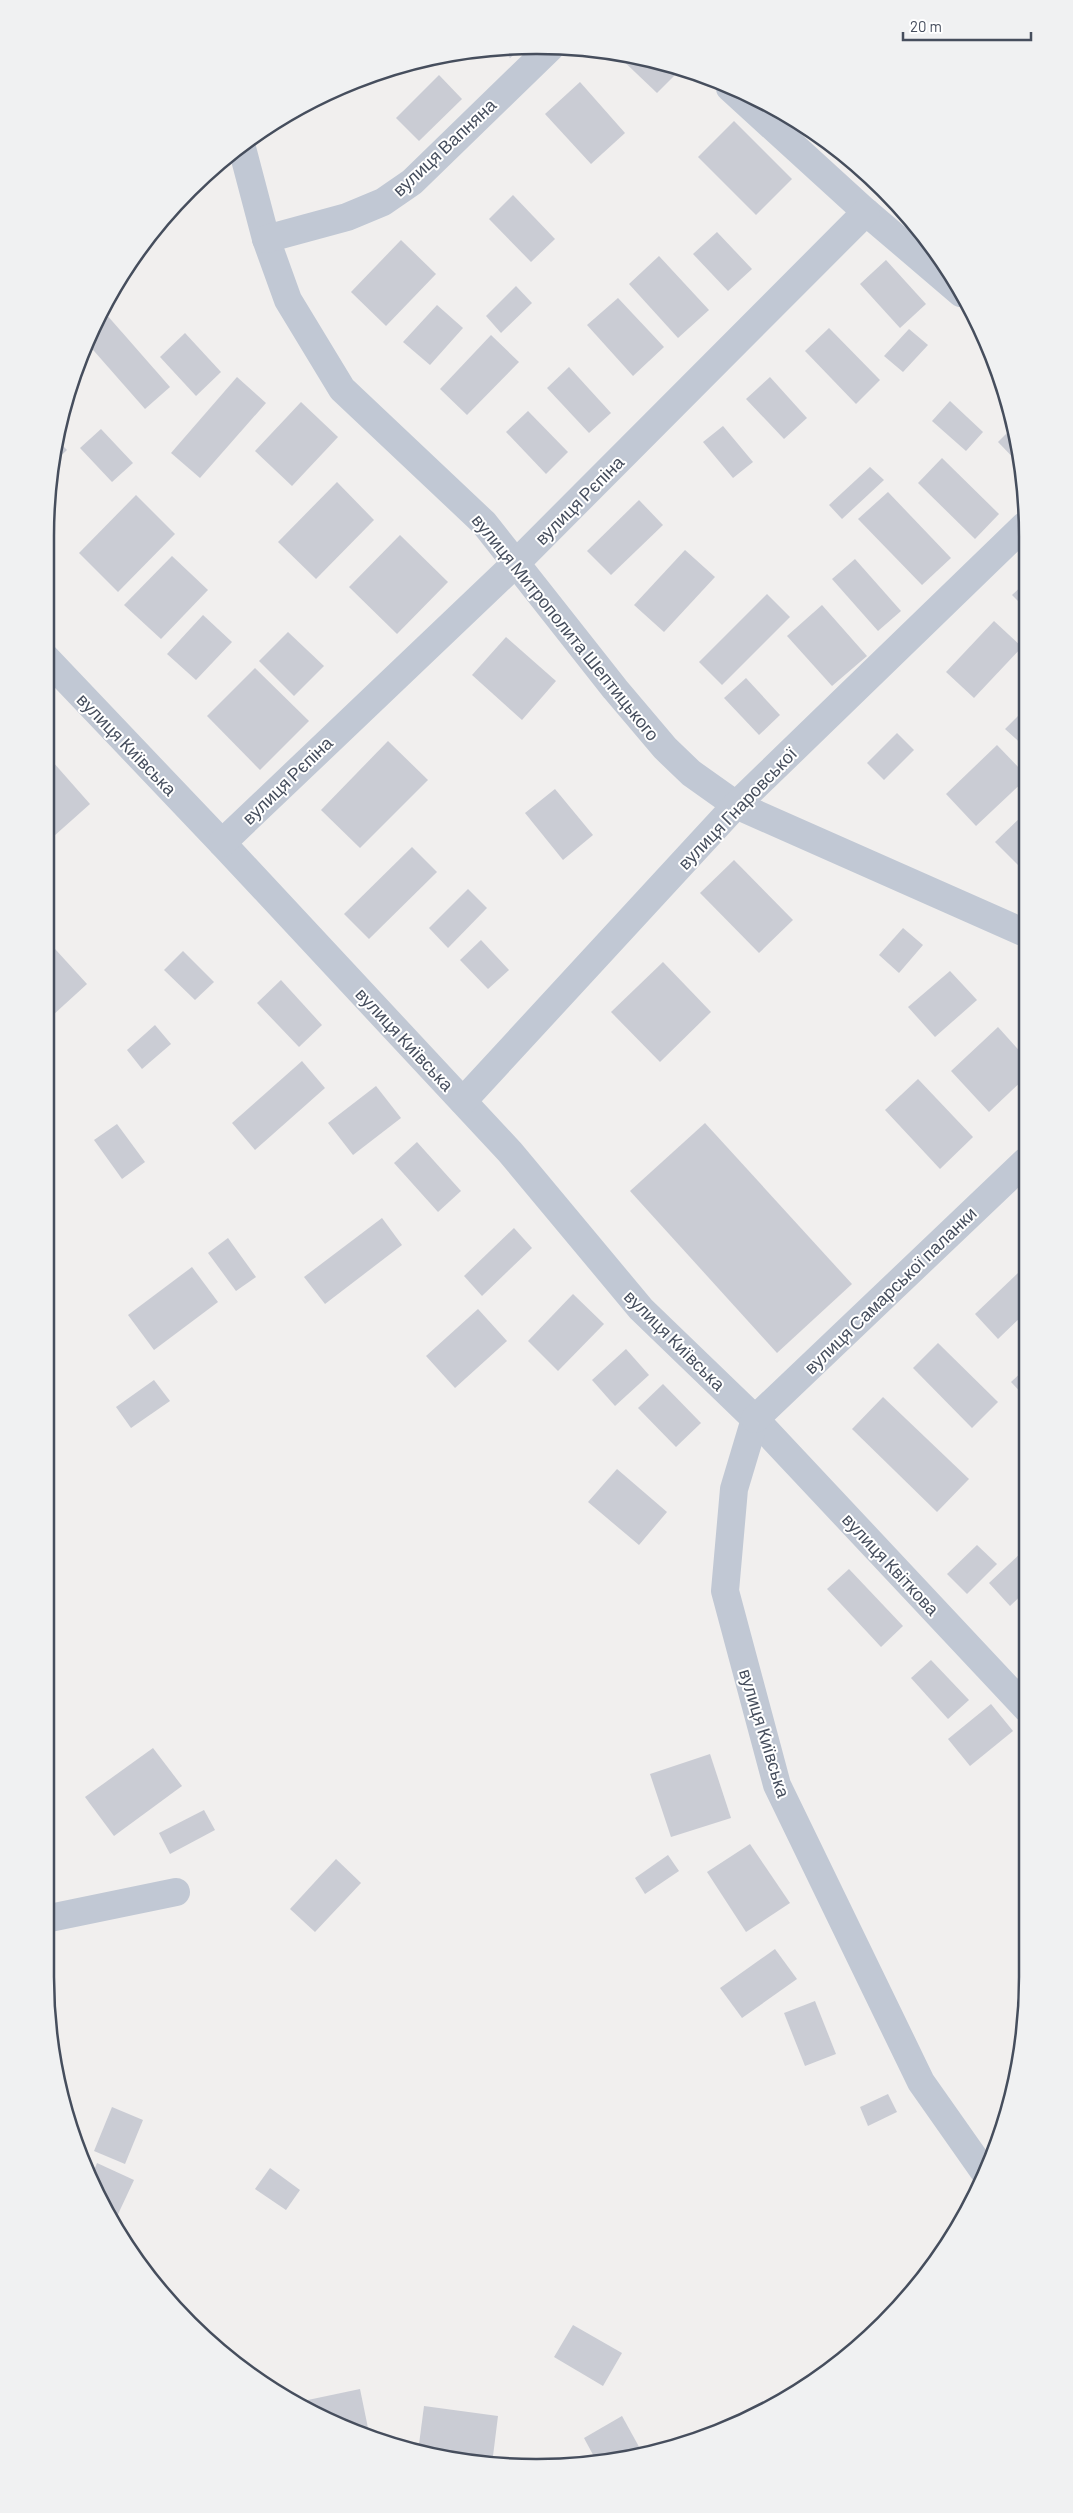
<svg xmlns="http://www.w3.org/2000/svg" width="1073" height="2513" font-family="Barlow,sans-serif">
<rect width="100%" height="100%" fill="#f1efee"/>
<g fill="#caccd4">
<path d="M505 46 523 47 510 58 501 47Z"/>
<path d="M615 53 677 67 680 70 657 93Z"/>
<path d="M439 75 462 99 419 141 396 118Z"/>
<path d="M580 82 625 133 591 164 545 114Z"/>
<path d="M734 121 792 179 756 215 698 157Z"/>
<path d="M513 195 555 239 531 262 489 219Z"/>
<path d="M717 232 752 269 728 291 693 254Z"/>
<path d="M401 240 436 274 386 326 351 292Z"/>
<path d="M659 256 709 310 678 338 629 284Z"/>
<path d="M886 260 926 304 900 328 860 284Z"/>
<path d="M516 286 532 303 501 333 486 316Z"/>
<path d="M618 298 664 347 633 376 587 325Z"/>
<path d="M437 305 463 328 430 365 403 342Z"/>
<path d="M106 314 170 387 145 409 87 343 97 322Z"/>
<path d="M829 328 880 380 856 404 805 351Z"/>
<path d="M909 329 928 345 903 372 884 356Z"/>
<path d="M185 333 221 372 196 396 160 357Z"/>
<path d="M491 335 519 362 467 415 440 389Z"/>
<path d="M569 367 611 413 589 433 547 388Z"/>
<path d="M237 377 266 403 200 478 171 453Z"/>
<path d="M770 377 807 418 784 439 746 399Z"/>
<path d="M950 401 983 432 966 451 932 421Z"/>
<path d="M301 402 338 437 292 486 255 451Z"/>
<path d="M528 411 568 452 546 474 506 432Z"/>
<path d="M723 426 753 462 733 478 703 442Z"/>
<path d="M1012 428 1017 446 1022 467 998 442Z"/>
<path d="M101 429 133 463 112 482 80 448Z"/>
<path d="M55 438 67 450 52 464 54 441Z"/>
<path d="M942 458 999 514 975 539 918 483Z"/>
<path d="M870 467 884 480 842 519 829 505Z"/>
<path d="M337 482 374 520 316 579 278 542Z"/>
<path d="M888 492 951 558 922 585 858 519Z"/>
<path d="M136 495 175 534 118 592 79 553Z"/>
<path d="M639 500 663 525 611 575 587 551Z"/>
<path d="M400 535 448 582 397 634 349 587Z"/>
<path d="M685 550 715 577 664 632 634 605Z"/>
<path d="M172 556 208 590 161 639 124 605Z"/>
<path d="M855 559 901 611 878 631 832 579Z"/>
<path d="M1024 584V607L1012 595Z"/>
<path d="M767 594 790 617 722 685 699 662Z"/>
<path d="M822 605 867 656 832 686 787 636Z"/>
<path d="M203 615 232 642 196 680 167 654Z"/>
<path d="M994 621 1022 647 974 698 946 672Z"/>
<path d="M288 632 324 666 294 696 259 661Z"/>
<path d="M506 637 556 681 522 720 472 675Z"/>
<path d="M255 668 309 721 260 770 207 716Z"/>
<path d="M746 678 780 715 759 735 724 698Z"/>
<path d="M1024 710V732L1025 747 1005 729Z"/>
<path d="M897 733 914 750 884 780 867 763Z"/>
<path d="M388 741 428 780 360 848 321 810Z"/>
<path d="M997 745 1025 774V780L976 826 946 794Z"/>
<path d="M45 753 90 804 54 836 45 826Z"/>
<path d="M555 789 593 835 563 860 525 813Z"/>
<path d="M1025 813V872L995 842Z"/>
<path d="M412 847 437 872 369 939 344 914Z"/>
<path d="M734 860 793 920 759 953 700 893Z"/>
<path d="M468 889 487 908 448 948 429 928Z"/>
<path d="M903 928 923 945 899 973 879 955Z"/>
<path d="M45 938 87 984 53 1015 45 1007Z"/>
<path d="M481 940 509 970 488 989 460 960Z"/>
<path d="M183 951 214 982 195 1000 164 970Z"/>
<path d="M663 962 711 1012 660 1062 611 1012Z"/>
<path d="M950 971 977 1000 935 1037 908 1007Z"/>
<path d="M281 980 322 1025 299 1047 257 1003Z"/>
<path d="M155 1025 171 1044 142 1069 127 1050Z"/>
<path d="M998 1027 1025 1057V1078L989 1112 951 1071Z"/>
<path d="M302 1061 325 1088 255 1150 232 1123Z"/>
<path d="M918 1079 973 1137 940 1169 885 1110Z"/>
<path d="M376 1086 401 1118 353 1155 328 1123Z"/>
<path d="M705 1123 852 1284 777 1353 630 1191Z"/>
<path d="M117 1124 145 1162 122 1179 94 1140Z"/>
<path d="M417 1142 461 1191 438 1212 394 1163Z"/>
<path d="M382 1218 402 1245 325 1304 304 1277Z"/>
<path d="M514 1228 532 1248 482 1296 464 1276Z"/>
<path d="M228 1238 256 1277 236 1291 208 1253Z"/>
<path d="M192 1267 218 1302 154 1350 128 1315Z"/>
<path d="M1018 1273 1026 1281V1312L998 1339 975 1314Z"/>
<path d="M573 1294 604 1324 558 1371 528 1341Z"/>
<path d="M478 1309 507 1341 455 1388 426 1356Z"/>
<path d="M938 1343 998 1402 972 1428 913 1368Z"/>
<path d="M626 1349 649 1375 615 1406 592 1380Z"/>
<path d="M1026 1368V1398L1011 1382Z"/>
<path d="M154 1380 170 1401 131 1428 116 1407Z"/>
<path d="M663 1384 701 1423 676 1447 638 1408Z"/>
<path d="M883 1397 969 1479 937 1512 852 1429Z"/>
<path d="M617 1469 667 1512 639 1545 588 1502Z"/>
<path d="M977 1545 997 1564 967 1594 947 1574Z"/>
<path d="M1024 1550 1027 1554V1590L1010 1606 989 1583Z"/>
<path d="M849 1569 903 1626 881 1647 827 1589Z"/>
<path d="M931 1660 969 1700 948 1719 911 1678Z"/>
<path d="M991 1704 1013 1731 970 1766 948 1739Z"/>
<path d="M153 1748 182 1786 114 1836 85 1797Z"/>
<path d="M710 1754 731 1818 671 1837 650 1774Z"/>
<path d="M204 1810 215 1830 170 1854 159 1833Z"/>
<path d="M750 1844 790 1903 746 1932 707 1872Z"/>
<path d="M668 1855 679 1871 645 1894 635 1878Z"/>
<path d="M336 1859 361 1883 315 1932 290 1909Z"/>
<path d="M775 1949 797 1979 742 2018 720 1988Z"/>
<path d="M815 2001 836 2054 805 2066 784 2013Z"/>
<path d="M888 2094 897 2112 868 2126 860 2107Z"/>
<path d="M60 2095H65L64 2107 61 2097Z"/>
<path d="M112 2107 143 2120 125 2164 94 2151Z"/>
<path d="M97 2163 134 2180 113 2225 91 2178Z"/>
<path d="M270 2168 300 2190 286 2210 255 2189Z"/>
<path d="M573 2325 622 2353 603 2386 554 2357Z"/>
<path d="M360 2389 368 2428 355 2431 305 2409 303 2401Z"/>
<path d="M424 2406 498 2416 492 2464 441 2459 418 2452Z"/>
<path d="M622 2416 643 2454 598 2464 584 2438Z"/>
</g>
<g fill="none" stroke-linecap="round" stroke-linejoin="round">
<g stroke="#c1c8d4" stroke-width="28">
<path d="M730 88 866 212 961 293"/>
<path d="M241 144 266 239 288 300 342 389 484 523 615 689 665 748 691 773 736 805 1025 933"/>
<path d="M266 239 347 217 383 202 412 182 550 48"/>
<path d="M45 657 222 843 510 1152 641 1309 755 1419 1027 1709"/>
<path d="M222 843 515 564 866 212"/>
<path d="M463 1101 736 805 1024 526"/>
<path d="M755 1419 734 1489 725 1591 777 1785 921 2082 985 2173"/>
<path d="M755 1419 1026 1161"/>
<path d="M45 1919 176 1892"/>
</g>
</g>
<g text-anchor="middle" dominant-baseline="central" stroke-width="4" stroke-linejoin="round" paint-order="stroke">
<g font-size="18" fill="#464e5d" stroke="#fff">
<text transform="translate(444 147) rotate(-43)">вулиця Вапняна</text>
<text transform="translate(579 500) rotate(-45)">вулиця Рєпіна</text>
<text transform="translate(566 627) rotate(51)">вулиця Митрополита Шептицького</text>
<text transform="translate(127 744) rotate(46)">вулиця Київська</text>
<text transform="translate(287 780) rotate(-44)">вулиця Рєпіна</text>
<text transform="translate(737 808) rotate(-46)">вулиця Гнаровської</text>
<text transform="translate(405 1039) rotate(47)">вулиця Київська</text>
<text transform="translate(890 1290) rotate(-44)">вулиця Самарської паланки</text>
<text transform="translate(675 1340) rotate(45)">вулиця Київська</text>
<text transform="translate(891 1564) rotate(47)">вулиця Квіткова</text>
<text transform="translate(765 1733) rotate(73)">вулиця Київська</text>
</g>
</g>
<path d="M0 0H1073V2513H0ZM536 54H537A482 482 0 0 1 1019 536V1977A482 482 0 0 1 537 2459H536A482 482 0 0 1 54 1977V536A482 482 0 0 1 536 54Z" fill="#f0f1f2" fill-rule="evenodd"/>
<path fill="none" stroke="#464e5d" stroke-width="2.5" d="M536 54H537A482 482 0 0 1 1019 536V1977A482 482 0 0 1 537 2459H536A482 482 0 0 1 54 1977V536A482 482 0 0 1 536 54Z"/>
<path d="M903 32v8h128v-8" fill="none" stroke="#464e5d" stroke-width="2.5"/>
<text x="910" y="32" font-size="15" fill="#464e5d" stroke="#ffffff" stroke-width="4" paint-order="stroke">20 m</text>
</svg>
